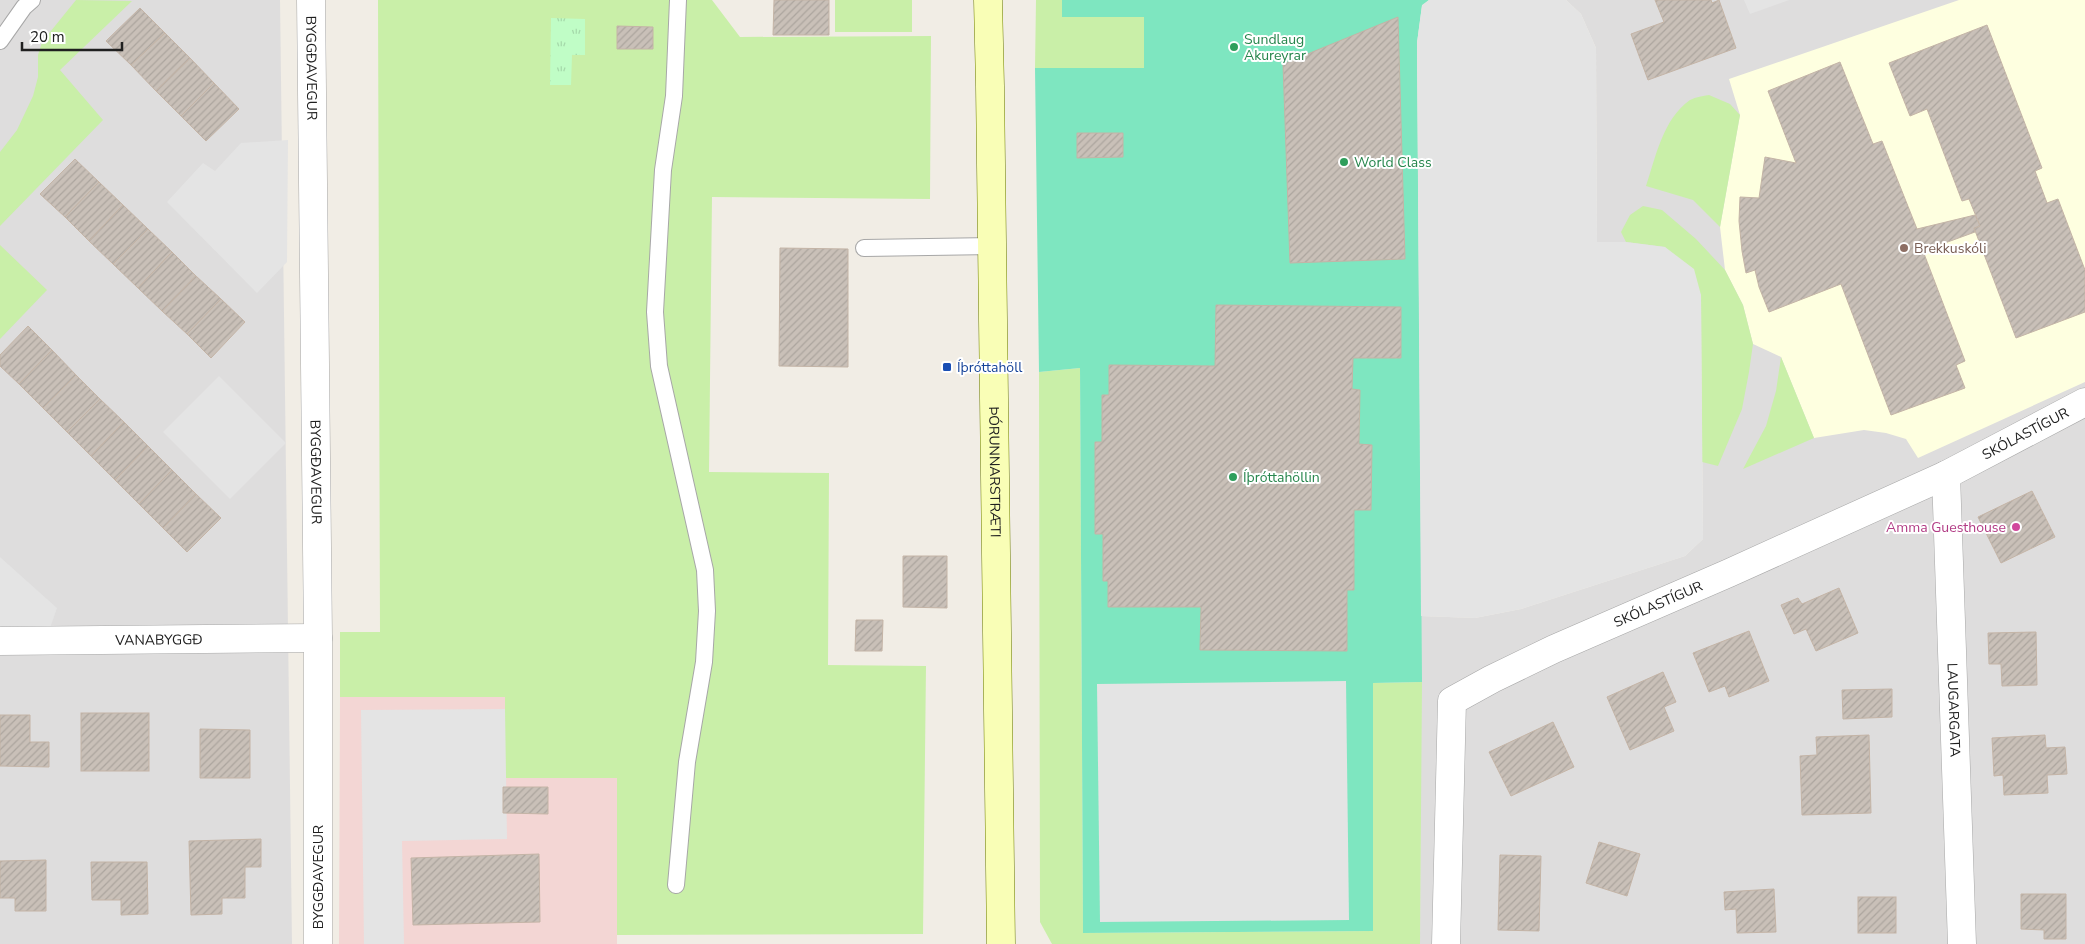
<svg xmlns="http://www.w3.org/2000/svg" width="2085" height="944" font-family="'Nunito Sans',sans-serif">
<defs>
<pattern id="park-tufts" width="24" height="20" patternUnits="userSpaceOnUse" patternTransform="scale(1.25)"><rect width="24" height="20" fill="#c0fdc6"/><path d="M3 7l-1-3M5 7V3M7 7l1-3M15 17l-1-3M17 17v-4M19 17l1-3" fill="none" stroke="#a5d9aa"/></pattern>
<pattern id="building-hatch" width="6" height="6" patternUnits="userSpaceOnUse" patternTransform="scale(1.25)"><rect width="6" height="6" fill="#c9c0b8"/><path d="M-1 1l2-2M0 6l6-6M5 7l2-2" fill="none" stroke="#aca59e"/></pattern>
</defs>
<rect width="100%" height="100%" fill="#f1ede5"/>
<g fill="#dedddd">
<path d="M0 0H280L292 944H0Z"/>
<path d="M1566 0H2085V944H1420L1421 616 1475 618 1521 609 1685 556 1703 539 1701 295 1607 243H1597L1596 48 1581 14Z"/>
</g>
<path fill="#f3d6d4" d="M340 697H505V778H617V944H339Z"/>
<path fill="#feffe0" d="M1959 0H2085V382L1918 458 1906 439 1886 433 1864 430 1814 438 1781 357 1753 344 1743 305 1725 270 1720 227 1740 115 1729 79Z"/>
<g fill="#c9efa8">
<path d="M76 0 132 1 60 70 103 120 0 226V152L17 130 33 96 38 77V55L42 42Z"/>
<path d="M378 0H712L740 37 931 36 930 199 712 197 709 472 829 473 828 665 926 666 923 934 617 935V778H505V697H340V632H380Z"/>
<rect x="835" y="0" width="77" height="32"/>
<path d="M1036 0H1062L1063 17H1145L1144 68H1035Z"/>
<path d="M1709 95 1730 104 1740 115 1720 227 1693 200 1646 186C1656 156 1663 119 1690 100 1696 97 1703 96 1709 95Z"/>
<path d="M1643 206 1662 210 1696 239 1725 270 1743 305 1753 344 1749 372 1742 409 1718 466 1702 462 1701 295 1665 247 1626 242 1621 232 1630 215Z"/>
<path d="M0 245 47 290 0 339Z"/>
<path d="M1781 357 1814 438 1743 469 1766 426 1776 391Z"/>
<path d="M1080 368 1083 933 1373 931 1372 683 1422 682 1420 944H1052L1040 922 1039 372Z"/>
</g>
<path fill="url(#park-tufts)" d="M551 18 585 19V55H572L571 85H550Z"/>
<path fill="#7ee6c0" d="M1062 0H1429L1422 6 1417 43 1422 682 1373 683V931L1083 933 1080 368 1039 372 1035 68H1144V17H1062Z"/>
<g fill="#e4e4e4">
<path d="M1429 0H1566L1581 14 1596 48 1597 242H1626L1665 247 1694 269 1701 295 1703 539 1685 556 1521 609 1475 618 1421 616 1417 43 1422 5Z"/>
<path d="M1744 0H1789L1750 14Z"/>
<path d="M288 140 287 262 257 293 167 202 203 163 215 171 241 143Z"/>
<path d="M219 376 286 443 230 499 163 432Z"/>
<path d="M0 557 57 608 49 631H0Z"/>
<path d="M1346 681 1349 920 1100 922 1097 684Z"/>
<path d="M505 709 507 839 402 841 404 944H364L361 710Z"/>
</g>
<g fill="url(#building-hatch)" stroke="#c4b4a6">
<path d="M774 0H829V35H773Z"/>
<path d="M1655 0H1711L1712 3 1719 0 1736 48 1648 80 1631 34 1664 22Z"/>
<path d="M140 8 165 33 131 65 106 41Z"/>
<path d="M1398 17 1405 259 1290 263 1283 64Z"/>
<path d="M1987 25 2042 168 2035 171 2047 203 2058 199 2085 270V312L2016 338 1974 228 1980 226 1969 199 1962 201 1927 109 1910 116 1889 63Z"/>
<path d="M617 26 653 27V49H617Z"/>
<path d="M165 33 190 58 156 91 131 65Z"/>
<path d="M190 58 214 83 181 116 156 91Z"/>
<path d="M1840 62 1873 144 1882 141 1917 229 1975 215 1980 226 1974 228 1975 232 1923 251 1965 361 1956 365 1965 388 1891 415 1841 284 1769 312 1759 287 1755 270 1746 273 1742 251 1739 221 1740 197 1759 198 1765 157 1796 163 1768 91Z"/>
<path d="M214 83 239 109 206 141 181 116Z"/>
<path d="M1077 133H1123V157L1077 158Z"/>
<path d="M75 159 99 182 65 217 40 194Z"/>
<path d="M99 182 123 205 89 241 65 217Z"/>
<path d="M123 205 148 229 113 264 89 241Z"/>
<path d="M148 229 172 252 138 288 113 264Z"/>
<path d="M780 248 848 249V367L779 366Z"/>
<path d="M172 252 196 276 162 311 138 288Z"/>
<path d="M196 276 221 299 187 334 162 311Z"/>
<path d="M221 299 245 322 211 358 187 334Z"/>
<path d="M1216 305 1401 307V358H1353L1352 389 1360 390 1359 444 1372 445 1371 510H1354V590H1347V651L1200 650 1201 607H1108V581H1103V534H1095V442H1102V395H1109V365L1215 366Z"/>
<path d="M28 326 52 350 19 384 0 366V355Z"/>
<path d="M52 350 76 375 43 408 19 384Z"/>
<path d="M76 375 100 399 67 432 43 408Z"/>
<path d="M100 399 124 422 91 456 67 432Z"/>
<path d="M124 422 148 446 115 480 91 456Z"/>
<path d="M148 446 172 470 139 504 115 480Z"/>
<path d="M172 470 196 494 163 528 139 504Z"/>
<path d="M2032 491 2055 537 2001 563 1978 517Z"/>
<path d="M196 494 221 518 187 552 163 528Z"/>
<path d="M903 556H947V608L903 607Z"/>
<path d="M1839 588 1858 633 1816 651 1806 629 1794 634 1781 605 1798 598 1802 604Z"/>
<path d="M856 620H883L882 651H855Z"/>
<path d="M1749 631 1769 681 1729 697 1725 686 1709 692 1693 653Z"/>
<path d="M2036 632 2037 685 2002 686 2001 664H1989L1988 633Z"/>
<path d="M1663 672 1676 702 1664 707 1674 731 1630 750 1607 697Z"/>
<path d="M1892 689V717L1843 719 1842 690Z"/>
<rect x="81" y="713" width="68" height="58"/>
<path d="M0 715H30V742H49V767L0 766Z"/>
<path d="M1553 722 1574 767 1511 796 1489 752Z"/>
<path d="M200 729 250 730V778H200Z"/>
<path d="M1869 735 1871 813 1802 815 1800 756 1817 755 1816 737Z"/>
<path d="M2045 735 2046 748 2065 747 2067 774 2047 775 2048 793 2004 795 2003 775 1994 776 1992 738Z"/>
<path d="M503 787H548V814L503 813Z"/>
<path d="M261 839V867H245V898H222V914L191 915 189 841Z"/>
<path d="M1599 842 1640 854 1627 896 1586 883Z"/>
<path d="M539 854 540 922 413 925 411 858Z"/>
<path d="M1500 855 1541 856 1539 931 1498 930Z"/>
<path d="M46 860V911H15V898H0V861Z"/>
<path d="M91 862H147L148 914 121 915V900H92Z"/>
<path d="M1774 889 1776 932 1737 933 1736 909 1725 910 1724 892Z"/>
<path d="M2021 894H2066V939H2044V930L2021 929Z"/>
<rect x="1858" y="897" width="38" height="36"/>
</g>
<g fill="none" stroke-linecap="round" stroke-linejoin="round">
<defs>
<g id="lane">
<path d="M0 41 24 7 32 0"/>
<path d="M864 248 993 246"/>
<path d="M676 885 687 762 704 662 707 611 705 570 659 366 655 312 663 170 674 96 678 0"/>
</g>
<g id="street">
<path id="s1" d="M311 0 318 638V944"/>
<path id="s2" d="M1946 475 1962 944"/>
<path id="s3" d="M0 641 318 638"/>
<path id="s4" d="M1446 944 1452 701 1492 679 1554 649 1729 573 1946 475 2085 402"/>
</g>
<g id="secondary">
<path id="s5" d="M988 0 990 86 1001 944"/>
</g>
</defs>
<use href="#lane" stroke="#a7a7a7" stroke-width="18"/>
<use href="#street" stroke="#a7a7a7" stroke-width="29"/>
<use href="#secondary" stroke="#6d7d00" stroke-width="29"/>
<use href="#lane" stroke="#fff" stroke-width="16"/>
<use href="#street" stroke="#fff" stroke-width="28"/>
<use href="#secondary" stroke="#f9feb6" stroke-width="28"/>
</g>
<g fill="#2e9e5b" stroke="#fff" stroke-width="2">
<circle cx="1234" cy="47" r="5"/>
<circle cx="1344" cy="162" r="5"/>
<circle cx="1233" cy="477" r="5"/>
</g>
<circle fill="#8d6e63" stroke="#fff" stroke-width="2" cx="1904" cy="248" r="5"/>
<rect fill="#1a4fb4" stroke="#fff" stroke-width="2" x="942" y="362" width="10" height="10" rx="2.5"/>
<circle fill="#d1479c" stroke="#fff" stroke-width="2" cx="2016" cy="527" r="5"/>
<g text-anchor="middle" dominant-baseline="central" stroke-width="4" stroke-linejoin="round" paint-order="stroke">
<g font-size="14" fill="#27864d" stroke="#fff" text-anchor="start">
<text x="1244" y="39">Sundlaug<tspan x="1244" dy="16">Akureyrar</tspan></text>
<text x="1354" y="162">World Class</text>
<text x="1243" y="477">Íþróttahöllin</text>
</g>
<g font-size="14" fill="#202020" stroke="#fff">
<text stroke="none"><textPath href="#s1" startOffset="68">BYGGÐAVEGUR</textPath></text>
<text stroke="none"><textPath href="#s4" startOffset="876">SKÓLASTÍGUR</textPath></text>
<text stroke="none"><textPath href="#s1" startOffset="472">BYGGÐAVEGUR</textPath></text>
<text stroke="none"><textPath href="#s5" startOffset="472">ÞÓRUNNARSTRÆTI</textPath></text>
<text stroke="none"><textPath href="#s4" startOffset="471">SKÓLASTÍGUR</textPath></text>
<text stroke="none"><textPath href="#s3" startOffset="159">VANABYGGÐ</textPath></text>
<text stroke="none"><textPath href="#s2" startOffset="235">LAUGARGATA</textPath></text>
<text transform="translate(318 877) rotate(-90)">BYGGÐAVEGUR</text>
</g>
<g font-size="14" fill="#785e54" stroke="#fff" text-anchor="start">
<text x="1914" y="248">Brekkuskóli</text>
</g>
<g font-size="14" fill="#164399" stroke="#fff" text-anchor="start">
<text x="957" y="367">Íþróttahöll</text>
</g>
<g font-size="14" fill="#b23c85" stroke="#fff" text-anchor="end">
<text x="2006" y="527">Amma Guesthouse</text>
</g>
</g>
<path d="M22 42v8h100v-8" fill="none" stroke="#202020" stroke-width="2.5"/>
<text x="30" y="42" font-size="15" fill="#202020" stroke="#ffffff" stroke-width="4" paint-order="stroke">20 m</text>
</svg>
